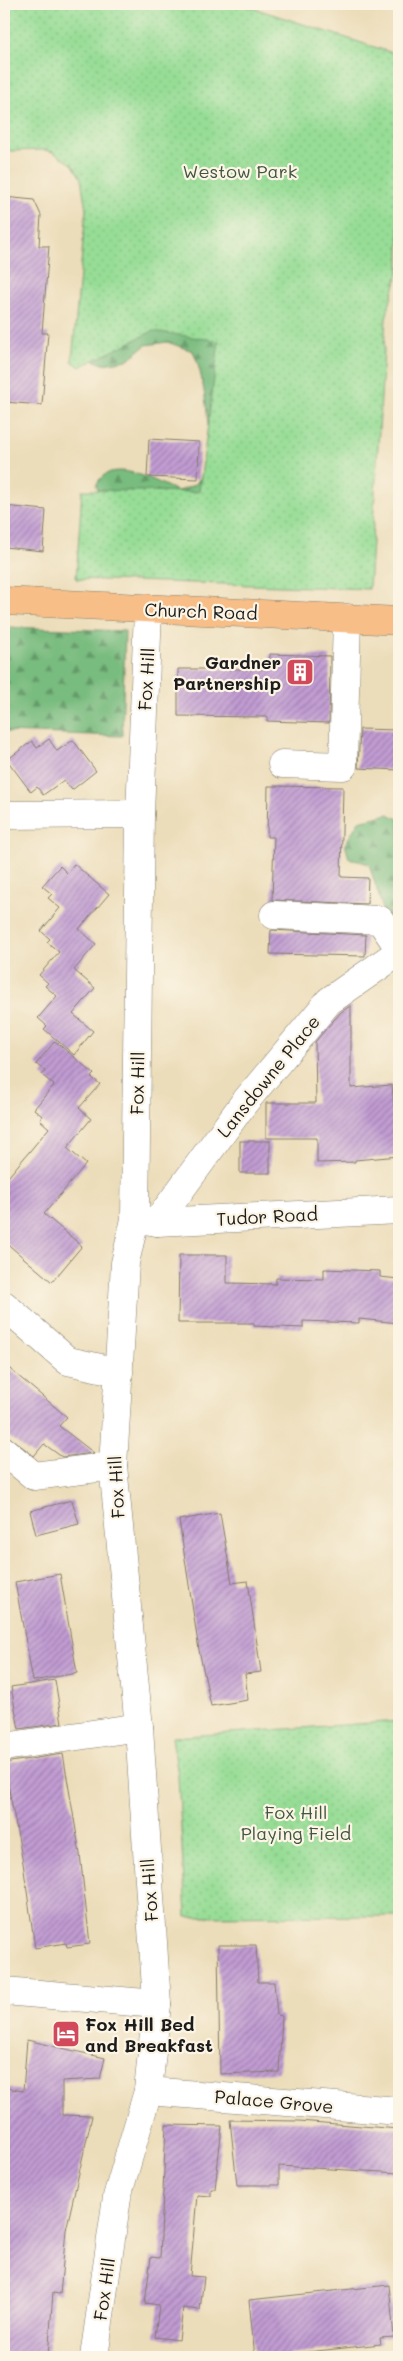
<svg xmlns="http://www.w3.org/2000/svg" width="403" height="2361" font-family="Mali,sans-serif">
<defs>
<pattern id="forest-firs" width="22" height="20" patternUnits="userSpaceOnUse" patternTransform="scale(1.25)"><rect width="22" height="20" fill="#79bc7f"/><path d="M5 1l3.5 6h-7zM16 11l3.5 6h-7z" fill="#629867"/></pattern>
<pattern id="park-dots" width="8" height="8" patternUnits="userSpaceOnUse" patternTransform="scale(1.25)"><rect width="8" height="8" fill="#97dd96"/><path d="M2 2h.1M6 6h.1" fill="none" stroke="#82bd81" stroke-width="1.8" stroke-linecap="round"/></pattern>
<pattern id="building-hatch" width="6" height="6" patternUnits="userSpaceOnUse" patternTransform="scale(1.25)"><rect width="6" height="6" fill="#c19cd3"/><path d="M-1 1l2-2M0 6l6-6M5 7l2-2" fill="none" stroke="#9c7eaa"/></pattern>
</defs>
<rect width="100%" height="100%" fill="#fcf5e5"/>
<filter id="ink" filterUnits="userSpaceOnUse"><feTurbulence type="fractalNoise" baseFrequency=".02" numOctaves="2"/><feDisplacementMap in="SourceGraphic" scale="10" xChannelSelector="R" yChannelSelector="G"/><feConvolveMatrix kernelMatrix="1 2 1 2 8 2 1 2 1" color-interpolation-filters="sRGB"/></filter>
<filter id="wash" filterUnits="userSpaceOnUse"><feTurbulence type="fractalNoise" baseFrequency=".0096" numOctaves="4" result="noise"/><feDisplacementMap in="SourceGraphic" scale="20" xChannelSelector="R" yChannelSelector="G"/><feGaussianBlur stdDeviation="1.12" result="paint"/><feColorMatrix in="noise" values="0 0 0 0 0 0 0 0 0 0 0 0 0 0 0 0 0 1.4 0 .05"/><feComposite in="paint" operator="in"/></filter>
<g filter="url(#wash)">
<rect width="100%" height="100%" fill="#ecddba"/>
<g fill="url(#forest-firs)" stroke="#4a6c4e">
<path d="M86 314 224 315 283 495 105 501 96 486C109 454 157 482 177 491 187 489 198 484 203 474 215 449 205 376 193 351L167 342 146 345 127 360 103 364 91 359Z"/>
<path d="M4 627 125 631 122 736 4 732Z"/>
<path d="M388 814 399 819V923L383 910 369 864 349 858 345 844 359 821Z"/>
</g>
<g fill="url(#park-dots)" stroke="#5a7c59">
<path d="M4 4H241L399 55V269L386 318 369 589 76 579 82 490 199 492 219 341 153 331 80 367 72 361 86 210 81 178 72 164 53 152 45 150 4 151Z"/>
<path d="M399 1721V1916L186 1917 178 1776 172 1737Z"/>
</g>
<g id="blocks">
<g fill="url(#building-hatch)">
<path d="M4 197 34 200 41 215 39 246H49L42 333H48L42 405 4 402Z"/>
<path d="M149 439 199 442 198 479 147 477Z"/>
<path d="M4 506 46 510 43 551 4 547Z"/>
<path d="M270 654 330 656 329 723 267 721 268 717 178 716V669H269Z"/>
<path d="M360 729 399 730V770L358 768Z"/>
<path d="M49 739 57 751 73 740 96 771 72 790 64 780 43 795 37 787 31 792 7 760 32 741 37 748Z"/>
<path d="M268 786 343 787 341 877 368 878 367 904 272 900 274 837H267Z"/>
<path d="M74 864 109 894 79 929 96 944 74 970 95 988 73 1014 93 1031 74 1055 44 1029 47 1026 38 1018 57 996 45 986 48 983 39 975 59 952 47 942 50 939 41 931 60 908 48 898 52 894 42 886 60 866 67 873Z"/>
<path d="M271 930 366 935 365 956 270 954Z"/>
<path d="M351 1005V1088L392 1085 394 1106H399V1156L355 1160V1162L317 1163V1138H266V1103H316L315 1042 340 1013Z"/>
<path d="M55 1041 94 1074 91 1077 100 1084 79 1108 91 1119 67 1148 86 1164 44 1214 82 1246 52 1282 4 1241V1182L49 1128 40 1120 42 1116 34 1109 54 1085 42 1075 45 1071 36 1064Z"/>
<rect x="240" y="1141" width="30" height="32"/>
<path d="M179 1255H227V1283L276 1284V1278L324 1279V1269L380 1271V1277L399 1279V1323L359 1319V1323L303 1321V1328L254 1326V1323H178Z"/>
<path d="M4 1364 67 1417 59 1426 94 1453 62 1457 44 1444 34 1456 4 1433Z"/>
<path d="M72 1500 79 1524 36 1535 30 1511Z"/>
<path d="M220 1513 232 1583 248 1581 261 1672 245 1674 248 1700 211 1706 199 1650 179 1520Z"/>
<path d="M60 1574 77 1673 33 1681 15 1582Z"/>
<path d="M55 1680 62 1723 19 1729 11 1687Z"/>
<path d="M63 1754 80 1854 90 1944 67 1947 66 1943 35 1948 23 1863 4 1763Z"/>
<path d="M218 1945H256L258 1982H274L277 2015 282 2016 279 2072 220 2074Z"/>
<path d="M27 2040 105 2058 100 2079 62 2081V2115L92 2116 66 2230 60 2294 53 2293 48 2357H4V2110L6 2088 23 2091Z"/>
<path d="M230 2120 299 2121 399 2129V2173L279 2166V2185H237Z"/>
<path d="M166 2125 222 2126 215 2189H211V2196L197 2195 190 2276 204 2277 200 2310 183 2308 179 2340 155 2337 159 2305 145 2303 151 2257 160 2258Z"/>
<path d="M389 2285 394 2337 380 2338 381 2344 289 2354V2357H255L249 2300Z"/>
</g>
</g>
</g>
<g filter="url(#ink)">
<use href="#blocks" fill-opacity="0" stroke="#847c6b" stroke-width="1"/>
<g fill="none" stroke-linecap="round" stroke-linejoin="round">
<defs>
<g id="minor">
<path d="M282 764 343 766 347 618"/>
<path d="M4 815 140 814"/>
<path d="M274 915 380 920 399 948"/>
<path d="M144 1220 157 1222 399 1210"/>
<path d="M157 1222 244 1103 329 1001 399 952"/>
<path d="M4 1305 68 1361 119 1372"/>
<path d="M4 1451 34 1476 113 1466"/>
<path d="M4 1747 139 1727"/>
<path d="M4 1991 157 2004"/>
<path d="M148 2091 399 2111"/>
<path d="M94 2357 117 2197 148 2091 157 2004 139 1727 113 1466 125 1263 135 1219 140 814 148 610"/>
</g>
<path id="major" d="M4 601 399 621"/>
</defs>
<use href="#minor" stroke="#847c6b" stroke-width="29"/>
<use href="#major" stroke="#847c6b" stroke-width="29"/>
<use href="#minor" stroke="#fff" stroke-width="28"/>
<use href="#major" stroke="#f7be88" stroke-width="28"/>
</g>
</g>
<defs>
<symbol id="building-square" viewBox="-11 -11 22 22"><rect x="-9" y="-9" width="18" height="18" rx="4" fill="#d1495b" stroke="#fcf5e5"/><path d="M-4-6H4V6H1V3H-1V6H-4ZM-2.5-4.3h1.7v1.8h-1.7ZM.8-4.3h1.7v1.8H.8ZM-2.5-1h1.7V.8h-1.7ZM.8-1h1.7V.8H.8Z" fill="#fff"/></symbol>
<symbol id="hotel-square" viewBox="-11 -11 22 22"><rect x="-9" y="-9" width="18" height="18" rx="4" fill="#d1495b" stroke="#fcf5e5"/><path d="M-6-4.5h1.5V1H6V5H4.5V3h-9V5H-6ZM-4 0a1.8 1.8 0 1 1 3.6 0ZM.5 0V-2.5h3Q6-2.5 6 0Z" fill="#fff"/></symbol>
</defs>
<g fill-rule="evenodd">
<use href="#building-square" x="284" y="656" width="32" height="32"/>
<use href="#hotel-square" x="50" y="2018" width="32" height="32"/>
</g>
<g text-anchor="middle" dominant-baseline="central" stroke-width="4.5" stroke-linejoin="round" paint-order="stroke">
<g font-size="18" fill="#415641" stroke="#fcf5e5">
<text x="240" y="171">Westow Park</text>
<text x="296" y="1812">Fox Hill<tspan x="296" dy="21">Playing Field</tspan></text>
</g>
<g font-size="18" fill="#1c1c1c" stroke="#fcf5e5">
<text transform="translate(201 611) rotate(2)">Church Road</text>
<text transform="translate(146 679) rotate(-87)">Fox Hill</text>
<text transform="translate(268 1076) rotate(-51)">Lansdowne Place</text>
<text transform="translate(137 1083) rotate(-89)">Fox Hill</text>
<text transform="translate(267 1216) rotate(-3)">Tudor Road</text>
<text transform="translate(116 1487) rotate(-93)">Fox Hill</text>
<text transform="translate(149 1890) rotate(-94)">Fox Hill</text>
<text transform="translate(274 2101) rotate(5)">Palace Grove</text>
<text transform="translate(104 2289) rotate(-82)">Fox Hill</text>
</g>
<g font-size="18" font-weight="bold" fill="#1c1c1c" stroke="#fcf5e5" text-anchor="end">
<text x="281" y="662">Gardner<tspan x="281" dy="21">Partnership</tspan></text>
<text x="85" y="2024" text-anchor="start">Fox Hill Bed<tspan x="85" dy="21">and Breakfast</tspan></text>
</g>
</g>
<rect width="403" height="2361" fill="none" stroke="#fcf5e5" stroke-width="20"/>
</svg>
